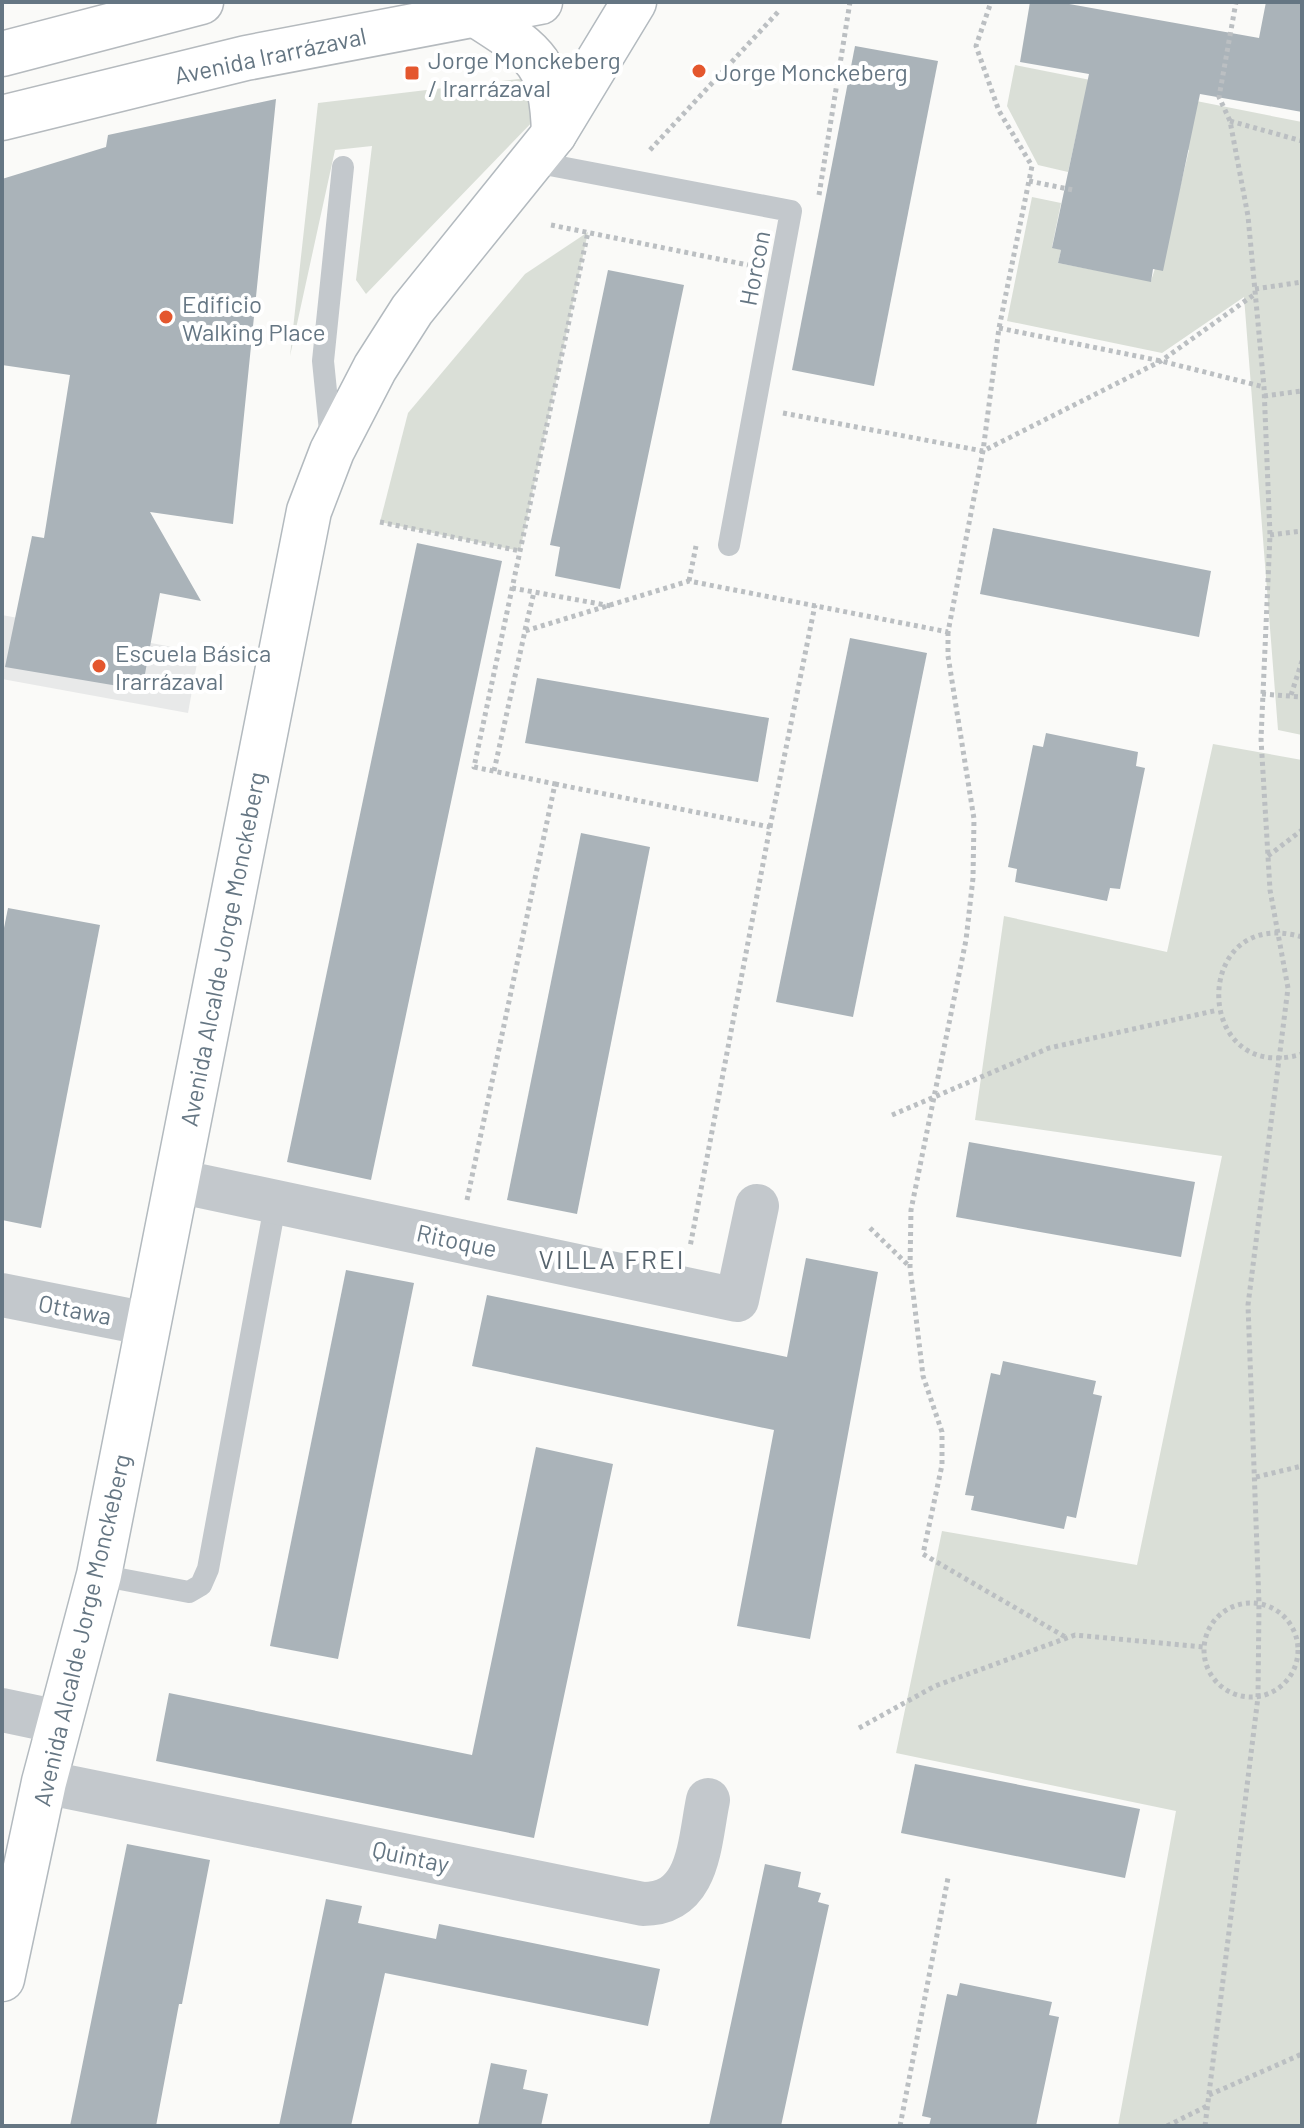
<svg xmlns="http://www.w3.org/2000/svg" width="1304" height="2128" font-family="Barlow,sans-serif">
<rect width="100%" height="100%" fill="#fafaf8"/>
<path fill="#e8e9e9" d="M2 615 199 652 188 713 2 679Z"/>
<g fill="#dadfd7">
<path d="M1015 65 1302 122V735L1278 730 1244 297 1162 353 1007 321 1032 197 1061 203 1052 247 1061 250 1058 263 1151 281 1177 200 1189 150 1078 127 1068 172 1038 165 1007 106Z"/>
<path d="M527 78 540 114 366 294 356 280 372 146 335 150 290 356 318 103Z"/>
<path d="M588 232 520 551 380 522 408 413 525 274Z"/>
<path d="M1213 744 1302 760V2126H1118L1176 1811 896 1753 942 1531 1137 1565 1222 1156 975 1120 1004 916 1167 952Z"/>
</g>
<g fill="#aab3b9">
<path d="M1030 2H1058L1259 38 1266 2H1302V112L1200 94 1163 271 1153 269 1151 282 1058 263 1061 250 1052 248 1089 74 1020 62Z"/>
<path d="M855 46 938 61 874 386 792 370Z"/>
<path d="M276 99 233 524 150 512 201 601 160 593 142 690 5 667 32 536 44 538 70 375 2 365V179L106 147 108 135Z"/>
<path d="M608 270 684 285 620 589 555 576 560 547 550 545Z"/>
<path d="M993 528 1211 571 1199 637 980 594Z"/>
<path d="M417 543 502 561 371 1180 287 1162Z"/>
<path d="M850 638 927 653 853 1017 776 1002Z"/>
<path d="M537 678 769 718 758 782 525 743Z"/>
<path d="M1046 733 1138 752 1136 766 1145 768 1120 889 1110 888 1107 901 1015 882 1017 869 1008 867 1033 745 1043 747Z"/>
<path d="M581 833 650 847 577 1214 507 1200Z"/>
<path d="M8 908 100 925 41 1228 2 1220V938Z"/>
<path d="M969 1142 1195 1182 1181 1257 956 1217Z"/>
<path d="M806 1258 878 1272 810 1639 737 1626 774 1430 472 1366 487 1295 787 1357Z"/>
<path d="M346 1270 414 1283 338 1659 270 1646Z"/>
<path d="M1003 1361 1096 1381 1093 1394 1102 1396 1076 1518 1067 1516 1064 1529 971 1510 974 1496 965 1495 991 1373 1000 1375Z"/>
<path d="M536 1447 613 1464 534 1838 156 1761 169 1693 472 1755Z"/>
<path d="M915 1764 1140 1809 1125 1878 901 1833Z"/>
<path d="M127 1844 210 1860 182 2004H179L156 2126H70Z"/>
<path d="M765 1864 801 1872 798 1887 821 1893 818 1902 829 1905 803 2023 781 2126H709Z"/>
<path d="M326 1899 362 1906 358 1923 436 1939 439 1924 660 1969 648 2026 385 1973 351 2126H279Z"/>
<path d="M960 1983 1052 2002 1049 2015 1059 2017 1036 2126H929L931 2118 922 2116 947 1994 957 1996Z"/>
<path d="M491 2063 527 2070 523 2089 548 2094 541 2126H478Z"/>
</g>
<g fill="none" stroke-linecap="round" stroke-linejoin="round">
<defs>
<path id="secondary" d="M2 1979 44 1782 99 1575 309 511 332 451 375 368 412 310 554 134 634 2"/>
<g id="primary">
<path d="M475 14C534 52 552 60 554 134"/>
<path d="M2 54 201 2"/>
<path d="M2 118 246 58 540 2"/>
</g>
</defs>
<use href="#secondary" stroke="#b3babf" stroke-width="47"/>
<use href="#primary" stroke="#b5babe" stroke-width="47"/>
<g stroke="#bbbfc2" stroke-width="5" stroke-dasharray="4 4" stroke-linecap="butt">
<path d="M1230 121 1302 141"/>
<path d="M650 150 778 12"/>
<path d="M1029 181 1073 190"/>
<path d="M819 195 850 2"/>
<path d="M551 225 748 265"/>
<path d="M1255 289 1302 282"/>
<path d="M999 328 1161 361 1264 387"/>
<path d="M1264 396 1302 391"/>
<path d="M783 413 983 451 1161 361 1255 294"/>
<path d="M380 522 520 551"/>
<path d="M1270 535 1302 531"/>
<path d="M689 581 696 546"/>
<path d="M512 588 611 606"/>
<path d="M525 630 534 592"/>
<path d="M948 632V656L974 819 973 878 966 940 911 1210 910 1267 923 1376 942 1432V1465L923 1554 1067 1638"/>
<path d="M1262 694 1302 697"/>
<path d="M1291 695 1302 661"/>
<path d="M494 771 525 631 689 581 948 632 983 451 999 328 1032 166 999 111 976 46 991 2"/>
<path d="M555 784 770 827 690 1247"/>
<path d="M770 827 815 605"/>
<path d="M1268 856 1302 830"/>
<path d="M1302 937C1190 904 1192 1087 1302 1054"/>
<path d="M892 1115 1049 1048 1218 1010"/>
<path d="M467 1200 555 784 474 767 588 232"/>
<path d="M870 1228 909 1266"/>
<path d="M1256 1477 1302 1466"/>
<circle cx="1251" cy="1650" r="47"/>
<path d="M859 1728 935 1686 1075 1635 1203 1647"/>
<path d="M1209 2095 1302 2054"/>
<path d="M900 2126 948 1878"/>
<path d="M1167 2126 1207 2106"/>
<path d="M1205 2126 1258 1697 1259 1603 1248 1305 1288 988 1270 890 1261 739 1270 535 1264 387 1248 216 1230 121 1219 97 1236 2"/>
</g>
<g stroke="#c3c8cc" stroke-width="22">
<path d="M534 162 791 211 729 545"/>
<path d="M331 441 323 361 343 167"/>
<path d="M99 1575 189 1592 201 1585 208 1569 276 1200"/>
</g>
<g stroke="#c3c8cc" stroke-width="44">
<path d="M177 1181 737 1300 757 1206"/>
<path d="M2 1295 148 1324"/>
<path d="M2 1710 59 1722"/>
<path d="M44 1782 643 1904C700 1904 699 1843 708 1800"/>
</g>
<use href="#secondary" stroke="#fff" stroke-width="44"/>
<use href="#primary" stroke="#fff" stroke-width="44"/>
</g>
<g fill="#e4572e" stroke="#fff" stroke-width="3">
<circle cx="699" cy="71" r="8"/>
<rect x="404" y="65" width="16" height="16" rx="4"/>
<circle cx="166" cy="317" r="8"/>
<circle cx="99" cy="666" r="8"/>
</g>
<g text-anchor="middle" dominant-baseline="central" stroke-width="8" stroke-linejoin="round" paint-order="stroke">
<g font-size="24" fill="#657683" stroke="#fff">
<text transform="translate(270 55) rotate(-12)">Avenida Irarrázaval</text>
<text transform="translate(754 268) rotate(-79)">Horcon</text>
<text transform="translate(222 949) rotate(-79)">Avenida Alcalde Jorge Monckeberg</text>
<text transform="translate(457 1240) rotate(12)">Ritoque</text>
<text transform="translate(75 1309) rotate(11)">Ottawa</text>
<text transform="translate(81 1630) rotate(-77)">Avenida Alcalde Jorge Monckeberg</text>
<text transform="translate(411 1856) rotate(12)">Quintay</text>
</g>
<g font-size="24" fill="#657683" stroke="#fff" text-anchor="start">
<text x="428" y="59">Jorge Monckeberg<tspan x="428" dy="28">/ Irarrázaval</tspan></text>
<text x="715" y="71">Jorge Monckeberg</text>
<text x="182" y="303">Edificio<tspan x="182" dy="28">Walking Place</tspan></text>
<text x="115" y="652">Escuela Básica<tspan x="115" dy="28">Irarrázaval</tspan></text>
</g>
<g font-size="26" letter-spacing="2" fill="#57646e" stroke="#fff">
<text x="612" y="1258">VILLA FREI</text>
</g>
</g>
<rect width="1304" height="2128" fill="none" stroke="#657683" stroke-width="8"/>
</svg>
